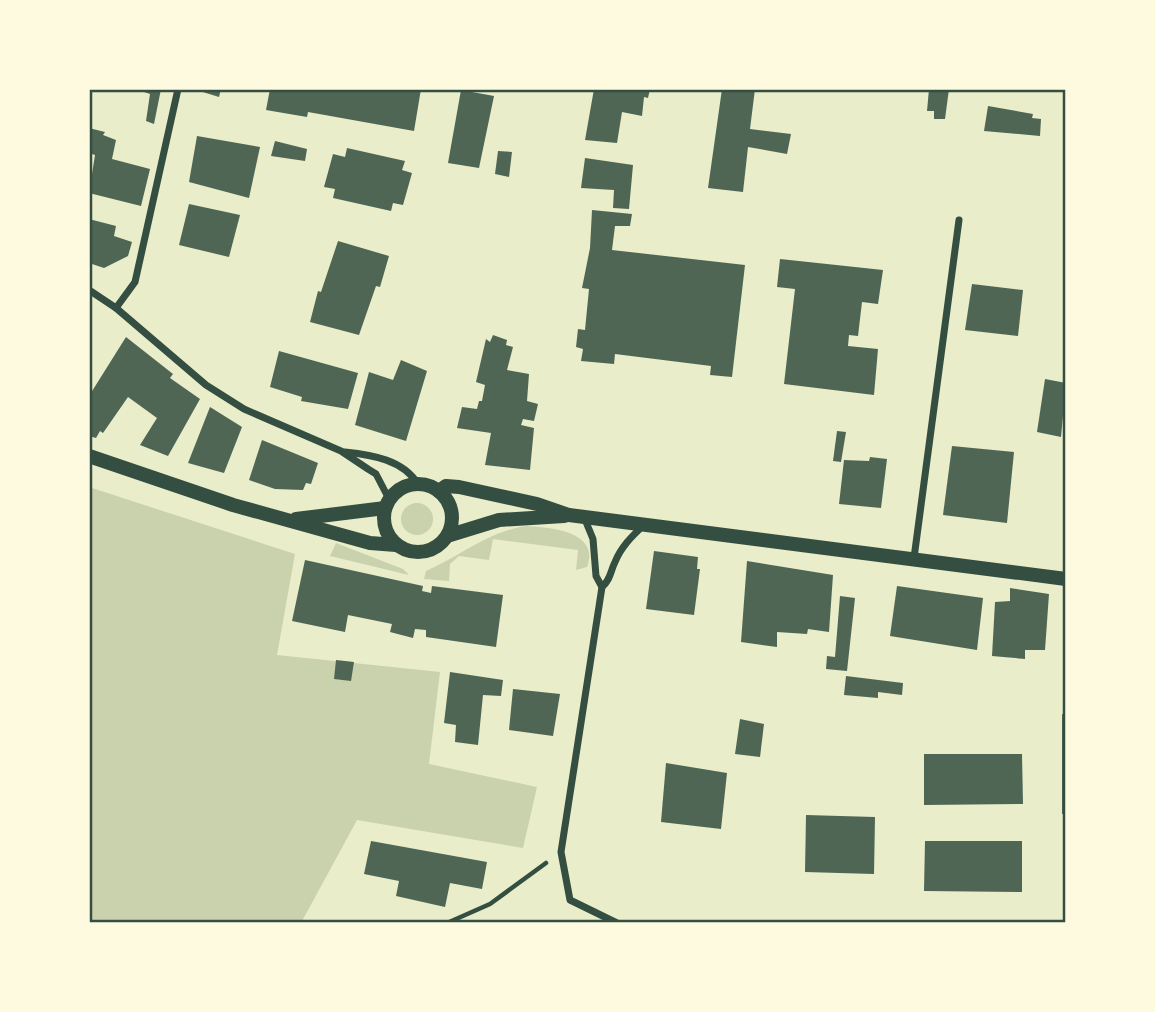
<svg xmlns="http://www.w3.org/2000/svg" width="1155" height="1012" font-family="Cabin,sans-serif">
<rect width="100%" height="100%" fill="#e9edc9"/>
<g fill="#cad2ad">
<path d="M89 487 295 554 277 655 440 672 429 764 537 787 523 848 357 820 301 923H89Z"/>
<circle cx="417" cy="519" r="16"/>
<path d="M526 526C548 527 601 531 587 567L576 570 578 550 493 539 489 560 459 556 450 564 449 581 424 579 426 571C461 556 487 532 526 526Z"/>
<path d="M336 543 403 569 409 575 330 556Z"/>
</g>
<g fill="#4f6655">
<path d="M161 89 154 124 146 121 150 94 135 89Z"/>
<path d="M193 89H221L219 97Z"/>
<path d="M270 89H421L414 131 308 112 307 117 266 110Z"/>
<path d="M594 89H650L648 98 644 97 642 116 622 112 617 143 585 140Z"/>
<path d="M722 89H755L750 129 791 134 787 154 748 147 743 192 708 188Z"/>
<path d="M929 89H949L945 119H934V111H927Z"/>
<path d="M461 90 494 96 479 168 448 163Z"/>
<path d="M988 106 1033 114 1032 118 1041 119 1040 136 984 131Z"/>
<path d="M89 128 105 132 103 135 116 140 112 159 150 169 141 206 89 193 95 155 89 153Z"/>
<path d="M197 136 260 147 249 198 189 182Z"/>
<path d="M275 141 307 149 305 161 271 156Z"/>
<path d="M347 148 405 161 402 170 412 173 403 205 393 203 391 211 333 198 335 189 324 187 333 154 345 157Z"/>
<path d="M498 151 512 152 509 177 495 174Z"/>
<path d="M585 158 633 165 629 209 613 208 614 190 581 188Z"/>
<path d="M189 204 240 215 229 257 179 245Z"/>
<path d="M592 210 632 214 630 226H615L612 250 745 265 732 377 710 375 711 366 615 354 614 364 581 361 583 349 576 347 578 329 585 330 589 289 582 288 590 248Z"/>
<path d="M89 219 116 226 114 236 132 242 128 256 104 268 89 263Z"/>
<path d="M338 241 389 256 380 287 376 286 359 335 310 322 318 291 321 292Z"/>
<path d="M780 259 883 270 878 304 862 302 858 336 849 335 848 346 878 349 874 395 784 384 795 289 777 287Z"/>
<path d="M972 284 1023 290 1018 336 965 330Z"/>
<path d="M493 335 507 340 506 345 513 347 507 370 529 374 527 401 538 404 534 421 523 419 521 425 534 428 530 470 485 465 491 433 457 428 462 407 477 409 479 401H482L485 385 476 382 486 339 490 342Z"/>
<path d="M126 337 173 374 170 378 200 399 168 456 140 445 157 418 128 397 103 433 100 431 96 438 89 436V396Z"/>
<path d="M279 351 358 373 348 409 301 401 302 397 270 387Z"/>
<path d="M401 360 427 371 406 441 355 425 369 372 393 380Z"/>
<path d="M1045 379 1066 383 1061 437 1037 432Z"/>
<path d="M210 407 242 427 224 473 188 463Z"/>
<path d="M837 431 846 432 841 462 833 461Z"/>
<path d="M262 440 318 463 311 484 306 483 303 490 275 489 249 480Z"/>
<path d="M952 446 1014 452 1007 523 943 515Z"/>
<path d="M870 457 887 459 881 508 839 504 844 460 869 461Z"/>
<path d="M654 551 698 557 697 569H700L694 615 646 609Z"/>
<path d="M305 560 423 586 422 591 431 593 432 586 503 595 496 647 426 637V630L415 629 413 638 390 632 392 624 348 615 345 632 292 621Z"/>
<path d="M747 561 833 575 829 632 808 629 807 634 777 632V647L741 642Z"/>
<path d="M897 586 983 598 977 650 890 636Z"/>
<path d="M1010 588 1049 594 1045 650H1025V659L992 656 995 602 1010 601Z"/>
<path d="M840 596 855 598 847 671 826 669 827 656 835 657Z"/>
<path d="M336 660 354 662 351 681 334 679Z"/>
<path d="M450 672 503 680 501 696 483 695 478 745 455 742 456 725 444 723Z"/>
<path d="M846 676 903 683 902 695 878 692V698L844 695Z"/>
<path d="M513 689 560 694 553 736 509 730Z"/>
<path d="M1062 714 1066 715V814H1062Z"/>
<path d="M740 719 764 724 760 757 735 754Z"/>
<path d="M924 754H1022L1023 804 924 805Z"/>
<path d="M666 763 727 773 721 829 661 822Z"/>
<path d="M806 815 875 817 874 874 805 872Z"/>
<path d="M371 841 487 862 482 889 450 883 445 907 396 896 399 881 364 874Z"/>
<path d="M925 841H1022V892L924 891Z"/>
</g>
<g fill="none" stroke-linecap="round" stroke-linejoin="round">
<path stroke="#344e41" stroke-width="4.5" d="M447 923 490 904 546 863"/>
<g stroke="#344e41" stroke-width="7">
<path d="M89 290 116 308 206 385 244 409 341 451 368 469 376 474 389 499"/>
<path d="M116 308 135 282 178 89"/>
<path d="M345 452C373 455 403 460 418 484"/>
<path d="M584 517 593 539 596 576 602 587 561 852 570 900 617 923"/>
<path d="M914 558 959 220"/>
<path d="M602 587C611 579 610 572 615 562 621 547 632 536 644 525"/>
</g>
<g stroke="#344e41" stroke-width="14">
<path d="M89 456 233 505 370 543 396 545"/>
<circle cx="418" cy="518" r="34"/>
<path d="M439 491 446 486 459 487 537 504 569 515 1066 579"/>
<path d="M296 519 385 508"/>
<path d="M447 536 499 520 564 516"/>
</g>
</g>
<rect width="1155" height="1012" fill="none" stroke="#fefae0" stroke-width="182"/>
<rect x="91" y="91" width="973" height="830" fill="none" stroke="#344e41" stroke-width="2.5"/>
</svg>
